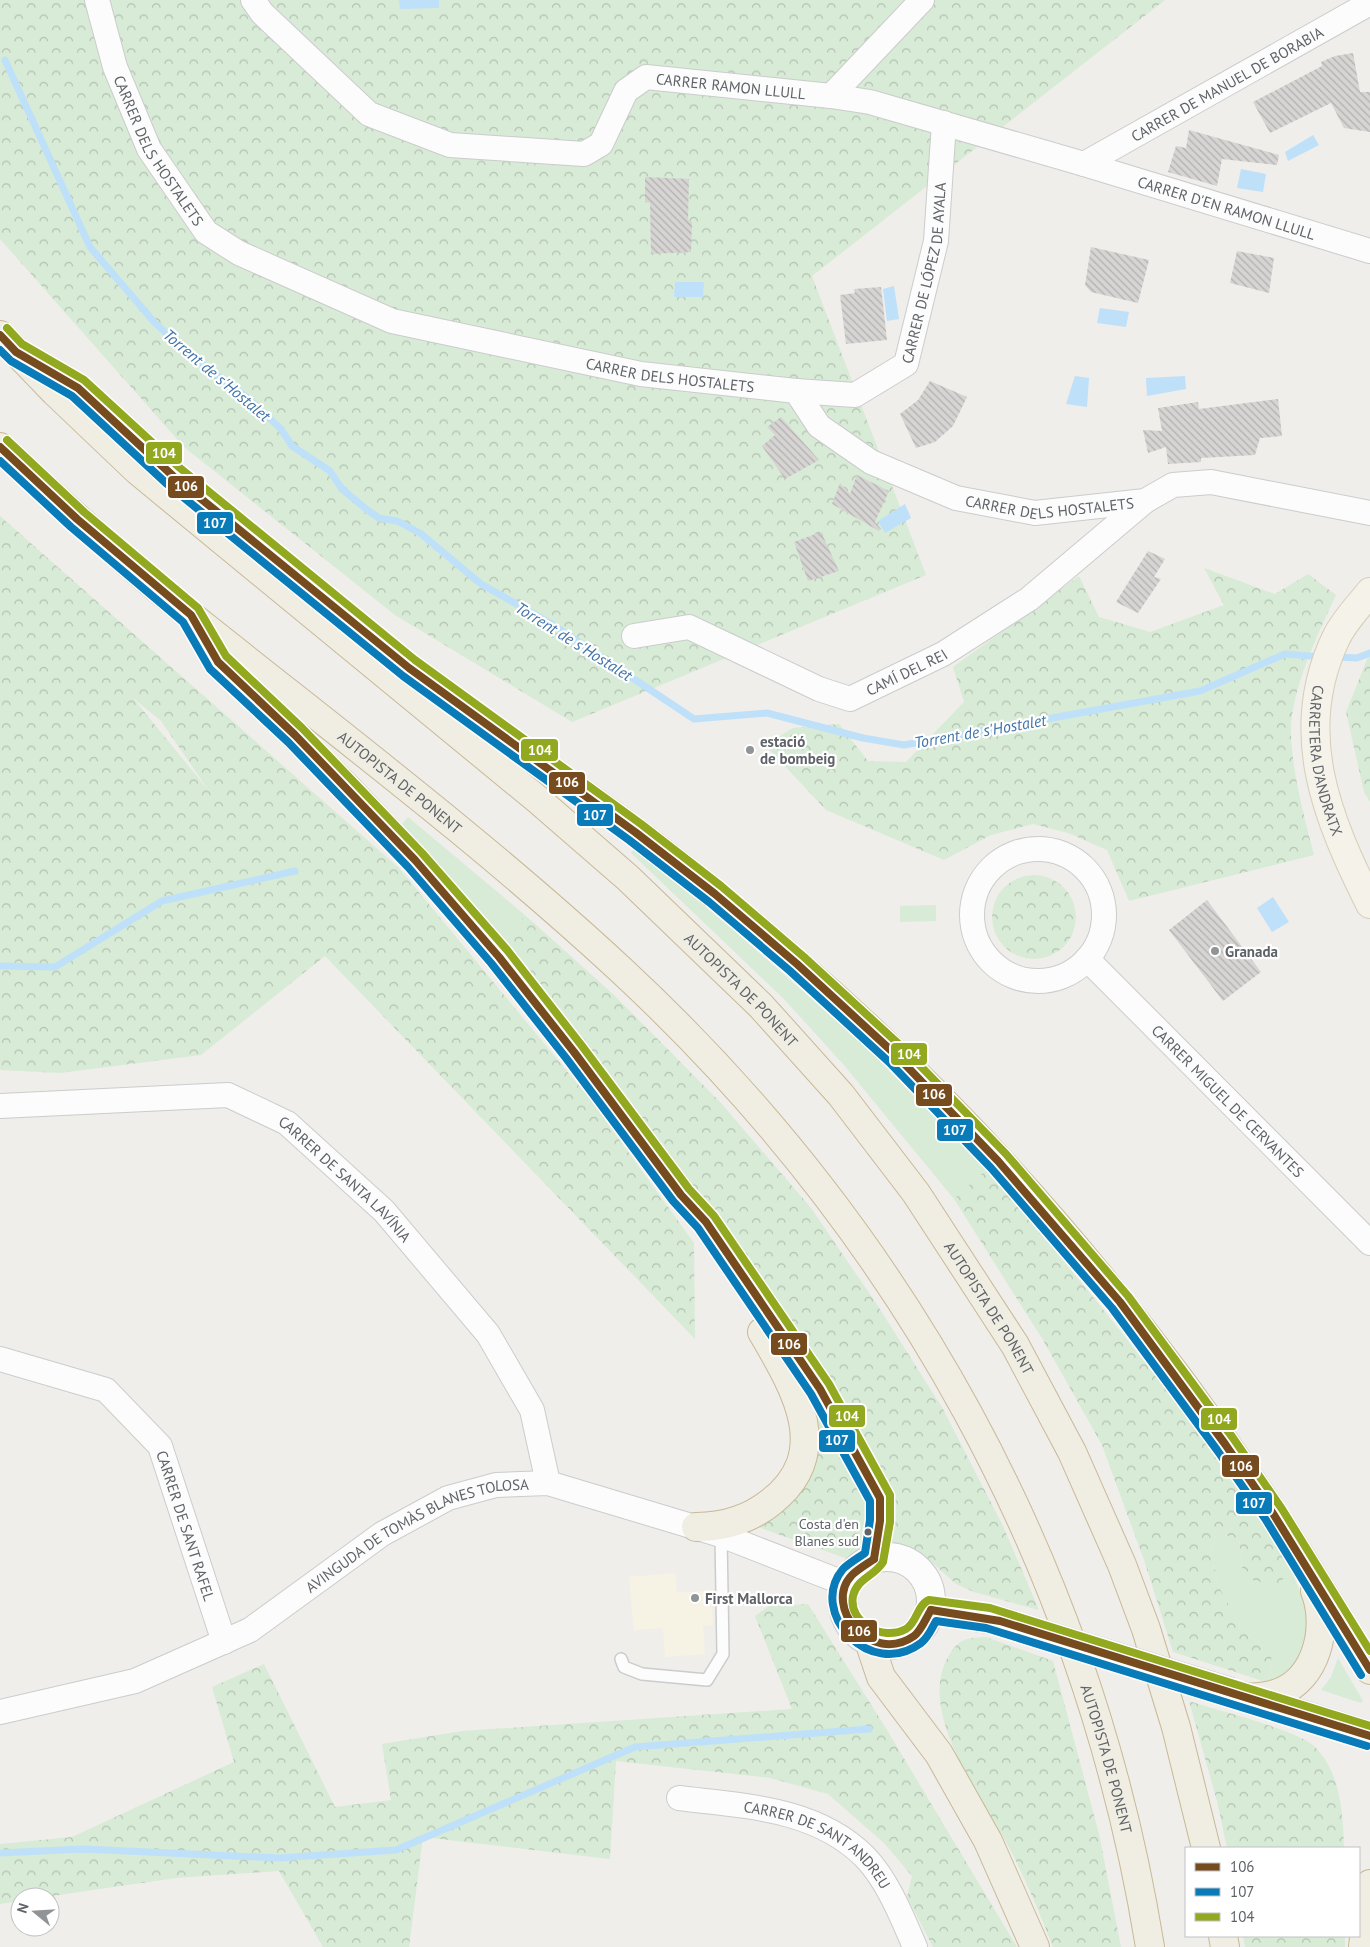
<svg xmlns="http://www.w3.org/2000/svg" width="1370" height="1947" font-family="'PT Sans',sans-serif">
<defs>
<pattern id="forest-crowns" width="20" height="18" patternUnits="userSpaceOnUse" patternTransform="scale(1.25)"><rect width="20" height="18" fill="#d8ebd6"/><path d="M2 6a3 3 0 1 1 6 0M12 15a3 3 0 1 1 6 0" fill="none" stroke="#b2c2b1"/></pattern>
<pattern id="building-back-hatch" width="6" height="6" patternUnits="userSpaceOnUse" patternTransform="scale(1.25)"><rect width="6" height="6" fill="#d6d5d3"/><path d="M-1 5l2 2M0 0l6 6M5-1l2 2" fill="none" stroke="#b1b0af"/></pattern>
</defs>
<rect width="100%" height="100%" fill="#efeeea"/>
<path fill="#f7f3e4" d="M675 1573 677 1593 711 1590 713 1625 703 1626 705 1654 665 1657 663 1628 634 1630 629 1577Z"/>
<g fill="#d8ebd6">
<path d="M408 817 525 915 504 941 402 824Z"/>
<path d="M634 849 738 934 865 1046 986 1170 954 1199 843 1064 783 998 631 853Z"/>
<path d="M936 905V921L900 922V906Z"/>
<path d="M1221 1534 1239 1539 1242 1567 1285 1577 1287 1562C1303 1596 1315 1621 1298 1657 1292 1673 1280 1681 1263 1681L1270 1675 1272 1653 1242 1630 1218 1585 1211 1547Z"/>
<path d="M1338 1658 1363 1701 1361 1703 1321 1690 1331 1677Z"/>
</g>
<g fill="url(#forest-crowns)" fill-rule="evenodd">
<path d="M0 0H1165L812 276 926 575 572 722 395 615 184 447 0 239Z"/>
<path d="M0 516 399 868 590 1099 694 1243 695 1339 325 956 201 1055 60 1073 0 1070ZM133 698 161 721 209 791Z"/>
<path d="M1204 568 1275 594 1308 574 1336 595C1318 634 1289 693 1291 736 1293 776 1304 816 1314 855L1129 901 1107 850 1068 833 1033 824 991 835 944 860 826 810 765 745 793 728 839 724 868 761 906 762 964 702 953 667 1079 576 1099 617 1150 632 1224 605Z"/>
<path d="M1370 652V802L1364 792 1346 712Z"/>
<circle cx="1034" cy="917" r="42"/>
<path d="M525 915 614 995 721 1103 811 1208 876 1303 943 1409 1003 1526 1039 1610 974 1592 956 1584 926 1557 910 1548 883 1543 889 1498 597 1061 504 941Z"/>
<path d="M986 1170C1094 1294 1198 1424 1287 1562L1285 1577 1276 1586 1249 1579 1242 1567 1239 1539 1221 1534 1211 1547 1218 1585 1242 1630 1272 1653 1270 1675 1263 1681 1173 1652 1145 1563 1102 1445 1043 1340 954 1199Z"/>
<path d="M820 1416 870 1509 868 1544 848 1559 758 1527C801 1501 825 1470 817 1418Z"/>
<path d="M808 1604 887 1730 1017 1947H933L907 1897 912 1876 884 1843 828 1794 770 1778 616 1761 610 1859 423 1837 409 1947H323L279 1871 176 1878 45 1897H20V1901L0 1904V1844L72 1837 234 1762 212 1687 264 1664 335 1807 391 1800 382 1744 462 1731 792 1709 755 1616 769 1606Z"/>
<path d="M986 1637 1053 1661 1099 1834 1121 1947H1053C1041 1916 1027 1883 1012 1853 986 1804 917 1715 947 1659 958 1639 964 1638 986 1637Z"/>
<path d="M1189 1701C1213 1709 1301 1731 1315 1747 1341 1773 1343 1814 1344 1848H1227L1217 1801Z"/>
<path d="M1243 1936H1345V1947H1245Z"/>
</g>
<g fill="#bfe0f9">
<path d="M399 0H439V8L400 9Z"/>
<path d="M1313 135 1319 145 1288 161 1285 152Z"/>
<path d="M1241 169 1266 174 1263 192 1237 188Z"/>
<path d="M675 282H704L703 297H674Z"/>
<path d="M894 286 899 319 887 321 883 289Z"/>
<path d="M1100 308 1129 312 1126 327 1097 323Z"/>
<path d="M1075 376 1089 378 1087 407 1066 404Z"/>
<path d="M1185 376 1186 389 1147 396 1146 378Z"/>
<path d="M905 504 911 518 885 533 878 521Z"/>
<path d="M1273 897 1289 922 1272 932 1257 908Z"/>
</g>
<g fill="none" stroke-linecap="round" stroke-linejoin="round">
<g stroke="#bfe0f9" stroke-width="7">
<path d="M5 60 90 247 155 323 189 354 249 399 281 429 292 446 330 471 342 489 366 509 379 518 397 521 420 533 481 584 550 623 694 719 767 713 863 738 904 745 1200 691 1285 654 1322 657"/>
<path d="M1335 657 1357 658 1370 653"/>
<path d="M0 966 55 967 162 901 295 871"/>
<path d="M0 1853 83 1849 279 1858 396 1850 635 1747 869 1729"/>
</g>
</g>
<g fill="url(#building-back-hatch)">
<path d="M1353 53 1360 92H1370V132L1344 128 1331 103 1270 133 1253 102 1322 66 1321 62 1335 56Z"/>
<path d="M1189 130 1279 155 1277 165 1222 159 1217 186 1168 172 1176 146 1186 148Z"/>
<path d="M645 177 689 179 688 220 692 222 691 252 651 254 650 203 645 202Z"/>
<path d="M1091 247 1149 260 1138 303 1091 292 1085 285Z"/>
<path d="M1237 251 1274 258 1269 293 1230 283Z"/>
<path d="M881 287 887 340 846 344 840 295 855 293 854 289Z"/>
<path d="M930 381 967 397 953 426 935 442 916 448 900 414 918 400Z"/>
<path d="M1278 399 1282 436 1260 438 1255 455 1201 458V462L1168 464 1166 447 1148 453 1143 430 1162 431 1158 408 1198 402 1199 409Z"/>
<path d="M781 417 819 460 785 479 762 446 775 435 767 427Z"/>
<path d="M857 475 889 491 875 522 881 529 879 531 832 504 840 483 850 494Z"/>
<path d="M821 532 839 571 808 581 794 542Z"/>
<path d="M1148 551 1165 559 1154 577 1161 579 1138 613 1116 602Z"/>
<path d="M1207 900 1261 972 1223 1001 1169 930Z"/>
</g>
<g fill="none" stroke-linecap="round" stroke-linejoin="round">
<defs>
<path id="lane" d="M621 1659 624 1667 642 1674 707 1680 723 1654 721 1535"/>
<g id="street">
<path id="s1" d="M97 0 115 67 149 149 206 232 239 253 392 321 641 374 796 391 819 426 871 462 956 498 1035 513 1145 501 1173 485 1211 482 1370 513"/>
<path id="s2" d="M253 0 262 13 369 114 450 145 584 154 601 144 626 91 646 77 831 96 870 102 1084 164 1370 251"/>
<path d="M831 96 922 0"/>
<path id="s3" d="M1084 164 1370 3"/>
<path id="s4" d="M796 391 855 395 906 364 936 241 944 123"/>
<path id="s5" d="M634 636 689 627 819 689 850 699 943 654 1029 599 1145 501"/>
<circle cx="1038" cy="915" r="66"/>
<path id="s6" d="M1087 959 1370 1243"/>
<path id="s7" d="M0 1106 228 1095 287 1123 384 1211 488 1334 532 1410 548 1483"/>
<path id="s8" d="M0 1359 106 1390 160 1446 224 1642"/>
<path id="s9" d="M0 1712 135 1681 250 1630 382 1534 448 1498 496 1485 548 1483 721 1535 846 1584"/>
<path id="s10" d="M679 1798C744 1806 816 1808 865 1857 888 1881 902 1917 915 1947"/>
</g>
<g id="secondary">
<circle cx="887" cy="1601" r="44"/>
<path d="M931 1610 1000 1621"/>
<path d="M1243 1696 1370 1736"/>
</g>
<g id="primary">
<path id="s11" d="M1370 592C1358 607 1344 621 1336 638 1291 732 1327 818 1370 904"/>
</g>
<g id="highway">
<path id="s12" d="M0 335 55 392 138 471 537 799 628 878 761 1006 841 1095 916 1193 1015 1345 1072 1452 1122 1565 1146 1629 1176 1727 1206 1848"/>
<path d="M73 385 173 476 245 537"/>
<path id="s13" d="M0 447C62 505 124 562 190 615 335 731 484 843 620 969 903 1231 1088 1565 1150 1947"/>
<path d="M308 588C360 629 411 671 465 710 521 751 579 789 634 831 690 873 743 917 795 962 979 1121 1139 1310 1273 1513 1306 1564 1338 1618 1370 1670"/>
<path d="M196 625 218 662 262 702 349 790 415 860 499 957 574 1052 681 1195 706 1222 820 1389 880 1498V1521L874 1559"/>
<path d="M696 1527C723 1527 750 1519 771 1502 835 1452 794 1387 762 1332"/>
<path d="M869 1641 881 1677 939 1754 988 1841 1035 1947"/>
<path d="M1247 1698C1258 1697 1268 1697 1278 1693 1317 1679 1329 1627 1315 1591"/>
<path d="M1223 1936 1225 1947"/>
<path d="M1363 1947 1370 1884"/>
</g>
</defs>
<use href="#lane" stroke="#cbcccc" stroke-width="14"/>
<use href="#street" stroke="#cbcccc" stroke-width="26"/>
<use href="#secondary" stroke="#cacacb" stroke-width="30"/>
<use href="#primary" stroke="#d7ceb8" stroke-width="30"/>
<use href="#highway" stroke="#c8b996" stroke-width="30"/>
<use href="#lane" stroke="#fdfcfc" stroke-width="11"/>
<use href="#street" stroke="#fdfcfc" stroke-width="24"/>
<use href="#secondary" stroke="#fdfcfc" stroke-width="28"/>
<use href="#primary" stroke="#f4f2e9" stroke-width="28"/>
<use href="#highway" stroke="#f0ede3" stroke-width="28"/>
<defs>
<path id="secondary-bridge" d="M1000 1621 1231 1692"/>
</defs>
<use href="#secondary-bridge" stroke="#cacacb" stroke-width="30" stroke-linecap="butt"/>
<use href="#secondary-bridge" stroke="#fdfcfc" stroke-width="28"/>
<defs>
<g id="bus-1">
<path d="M0 335 16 352 78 388 173 476 409 668 635 832 715 894 797 964 896 1055 998 1161 1120 1302 1225 1444 1274 1515 1370 1670"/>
<path d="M0 447 77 519 191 615 218 662 295 735 415 860 499 957 574 1052 681 1195 706 1222 820 1389 880 1498V1521L874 1559"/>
<path d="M874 1559C867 1564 858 1569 852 1575 822 1606 871 1666 914 1636 921 1631 926 1618 931 1610"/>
<path d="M931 1610 1000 1621 1370 1736"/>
</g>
<g id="bus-2">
<path d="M0 350 11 361 72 396 167 484 403 676 629 840 709 902 790 971 889 1062 991 1168 1112 1308 1217 1450 1266 1520 1361 1675"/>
<path d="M0 461 71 527 183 622 210 669 288 742 408 867 491 963 566 1058 673 1201 698 1228 811 1394 870 1501V1520L865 1553C858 1558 849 1563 843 1569 807 1612 870 1681 921 1643 928 1638 932 1628 936 1621L986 1628 1367 1746"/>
</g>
<g id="bus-3">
<path d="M7 328 22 344 84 380 180 468 415 660 641 824 721 886 804 957 903 1048 1006 1154 1128 1296 1233 1438 1282 1509 1370 1651"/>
<path d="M7 440 84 512 198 608 226 656 302 728 422 853 507 950 582 1046 689 1189 714 1216 829 1384 890 1495V1522L883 1562C875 1576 857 1578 853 1596 848 1622 882 1642 906 1629 917 1623 917 1605 929 1600L990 1608 1370 1726"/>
</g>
</defs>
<use href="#bus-1" stroke="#fff" stroke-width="11"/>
<use href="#bus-2" stroke="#fff" stroke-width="11"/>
<use href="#bus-3" stroke="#fff" stroke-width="11"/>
<use href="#bus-1" stroke="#764c1f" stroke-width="8"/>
<use href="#bus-2" stroke="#0a7bb9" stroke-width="8"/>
<use href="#bus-3" stroke="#91a81f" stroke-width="8"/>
</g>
<g fill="#919496" stroke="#fff" stroke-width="2">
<circle cx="750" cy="750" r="5"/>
<circle cx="1215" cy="951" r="5"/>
<circle cx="695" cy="1598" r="5"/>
</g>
<circle fill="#5f6368" stroke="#fff" stroke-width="2" cx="868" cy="1532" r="4.5"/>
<g text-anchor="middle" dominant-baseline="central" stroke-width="4.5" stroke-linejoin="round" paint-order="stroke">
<g font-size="14" fill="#5f6368" stroke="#fff" text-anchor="end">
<text x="859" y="1524">Costa d'en<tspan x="859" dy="17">Blanes sud</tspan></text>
</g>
<g font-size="15" fill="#5f6368" stroke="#fff">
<text stroke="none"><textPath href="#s3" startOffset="164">CARRER DE MANUEL DE BORABIA</textPath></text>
<text stroke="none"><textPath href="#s2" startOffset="572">CARRER RAMON LLULL</textPath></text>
<text stroke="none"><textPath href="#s1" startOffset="164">CARRER DELS HOSTALETS</textPath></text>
<text stroke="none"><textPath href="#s2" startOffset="1084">CARRER D'EN RAMON LLULL</textPath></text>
<text stroke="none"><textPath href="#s4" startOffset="212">CARRER DE LÓPEZ DE AYALA</textPath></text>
<text stroke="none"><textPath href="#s1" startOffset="749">CARRER DELS HOSTALETS</textPath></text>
<text stroke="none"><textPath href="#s1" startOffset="1168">CARRER DELS HOSTALETS</textPath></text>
<text stroke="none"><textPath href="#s5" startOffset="295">CAMÍ DEL REI</textPath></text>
<text stroke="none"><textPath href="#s11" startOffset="184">CARRETERA D'ANDRATX</textPath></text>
<text stroke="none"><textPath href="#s13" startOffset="522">AUTOPISTA DE PONENT</textPath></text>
<text stroke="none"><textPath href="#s12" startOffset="990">AUTOPISTA DE PONENT</textPath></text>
<text stroke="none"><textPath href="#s6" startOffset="200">CARRER MIGUEL DE CERVANTES</textPath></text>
<text stroke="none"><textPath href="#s7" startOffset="374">CARRER DE SANTA LAVÍNIA</textPath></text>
<text stroke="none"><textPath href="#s12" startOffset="1395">AUTOPISTA DE PONENT</textPath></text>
<text stroke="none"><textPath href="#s8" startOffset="272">CARRER DE SANT RAFEL</textPath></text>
<text stroke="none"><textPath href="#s9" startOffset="460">AVINGUDA DE TOMÀS BLANES TOLOSA</textPath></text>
<text stroke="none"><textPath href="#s13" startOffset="1751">AUTOPISTA DE PONENT</textPath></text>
<text stroke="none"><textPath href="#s10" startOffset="151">CARRER DE SANT ANDREU</textPath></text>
</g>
<g font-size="15" font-weight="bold" fill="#5f6368" stroke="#fff" text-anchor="start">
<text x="760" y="741">estació<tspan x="760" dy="17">de bombeig</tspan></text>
<text x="1225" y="951">Granada</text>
<text x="705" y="1598">First Mallorca</text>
</g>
<g font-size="16" font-style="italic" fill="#4174aa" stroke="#fff">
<text transform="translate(217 375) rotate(40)">Torrent de s'Hostalet</text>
<text transform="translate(574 641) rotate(32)">Torrent de s'Hostalet</text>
<text transform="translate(980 731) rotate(-10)">Torrent de s'Hostalet</text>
</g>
</g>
<g stroke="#fff" stroke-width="2">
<rect x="145" y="441" width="38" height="24" rx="5" fill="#91a81f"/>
<rect x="167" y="475" width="38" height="24" rx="5" fill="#764c1f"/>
<rect x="196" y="511" width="38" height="24" rx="5" fill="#0a7bb9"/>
<rect x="520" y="738" width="39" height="24" rx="5" fill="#91a81f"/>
<rect x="548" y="771" width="38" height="24" rx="5" fill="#764c1f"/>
<rect x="576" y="803" width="38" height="24" rx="5" fill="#0a7bb9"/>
<rect x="890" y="1042" width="38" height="24" rx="5" fill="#91a81f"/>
<rect x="915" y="1083" width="38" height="24" rx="5" fill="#764c1f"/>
<rect x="936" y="1118" width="38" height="24" rx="5" fill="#0a7bb9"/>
<rect x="770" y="1332" width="38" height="24" rx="5" fill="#764c1f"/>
<rect x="828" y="1404" width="38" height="24" rx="5" fill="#91a81f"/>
<rect x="1200" y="1407" width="38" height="24" rx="5" fill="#91a81f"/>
<rect x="818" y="1429" width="38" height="24" rx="5" fill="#0a7bb9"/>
<rect x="1221" y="1454" width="39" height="24" rx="5" fill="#764c1f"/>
<rect x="1235" y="1491" width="38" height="24" rx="5" fill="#0a7bb9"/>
<rect x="840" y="1619" width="38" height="24" rx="5" fill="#764c1f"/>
</g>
<g font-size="14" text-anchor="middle" font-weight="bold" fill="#fff">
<text x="164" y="458">104</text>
<text x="186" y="491">106</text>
<text x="215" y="528">107</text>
<text x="540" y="755">104</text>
<text x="567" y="787">106</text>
<text x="595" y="820">107</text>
<text x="909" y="1059">104</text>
<text x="934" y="1099">106</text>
<text x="955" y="1135">107</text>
<text x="789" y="1349">106</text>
<text x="847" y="1421">104</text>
<text x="1219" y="1424">104</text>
<text x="837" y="1445">107</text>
<text x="1241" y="1471">106</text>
<text x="1254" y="1508">107</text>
<text x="859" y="1636">106</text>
</g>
<rect x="1185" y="1847" width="175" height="90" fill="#ffffff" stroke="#bfc1c3"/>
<rect x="1195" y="1863" width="25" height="8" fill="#764c1f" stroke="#bfc1c3"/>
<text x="1230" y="1872" font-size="15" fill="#5f6368">106</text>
<rect x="1195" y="1888" width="25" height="8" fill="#0a7bb9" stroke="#bfc1c3"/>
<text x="1230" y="1897" font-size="15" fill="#5f6368">107</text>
<rect x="1195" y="1913" width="25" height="8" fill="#91a81f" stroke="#bfc1c3"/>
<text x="1230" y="1922" font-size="15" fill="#5f6368">104</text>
<g transform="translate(35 1912) rotate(288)"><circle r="24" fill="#ffffff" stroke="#bfc1c3"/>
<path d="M0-4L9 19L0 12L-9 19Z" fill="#919496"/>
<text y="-8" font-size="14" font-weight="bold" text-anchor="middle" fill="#5f6368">N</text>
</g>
</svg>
